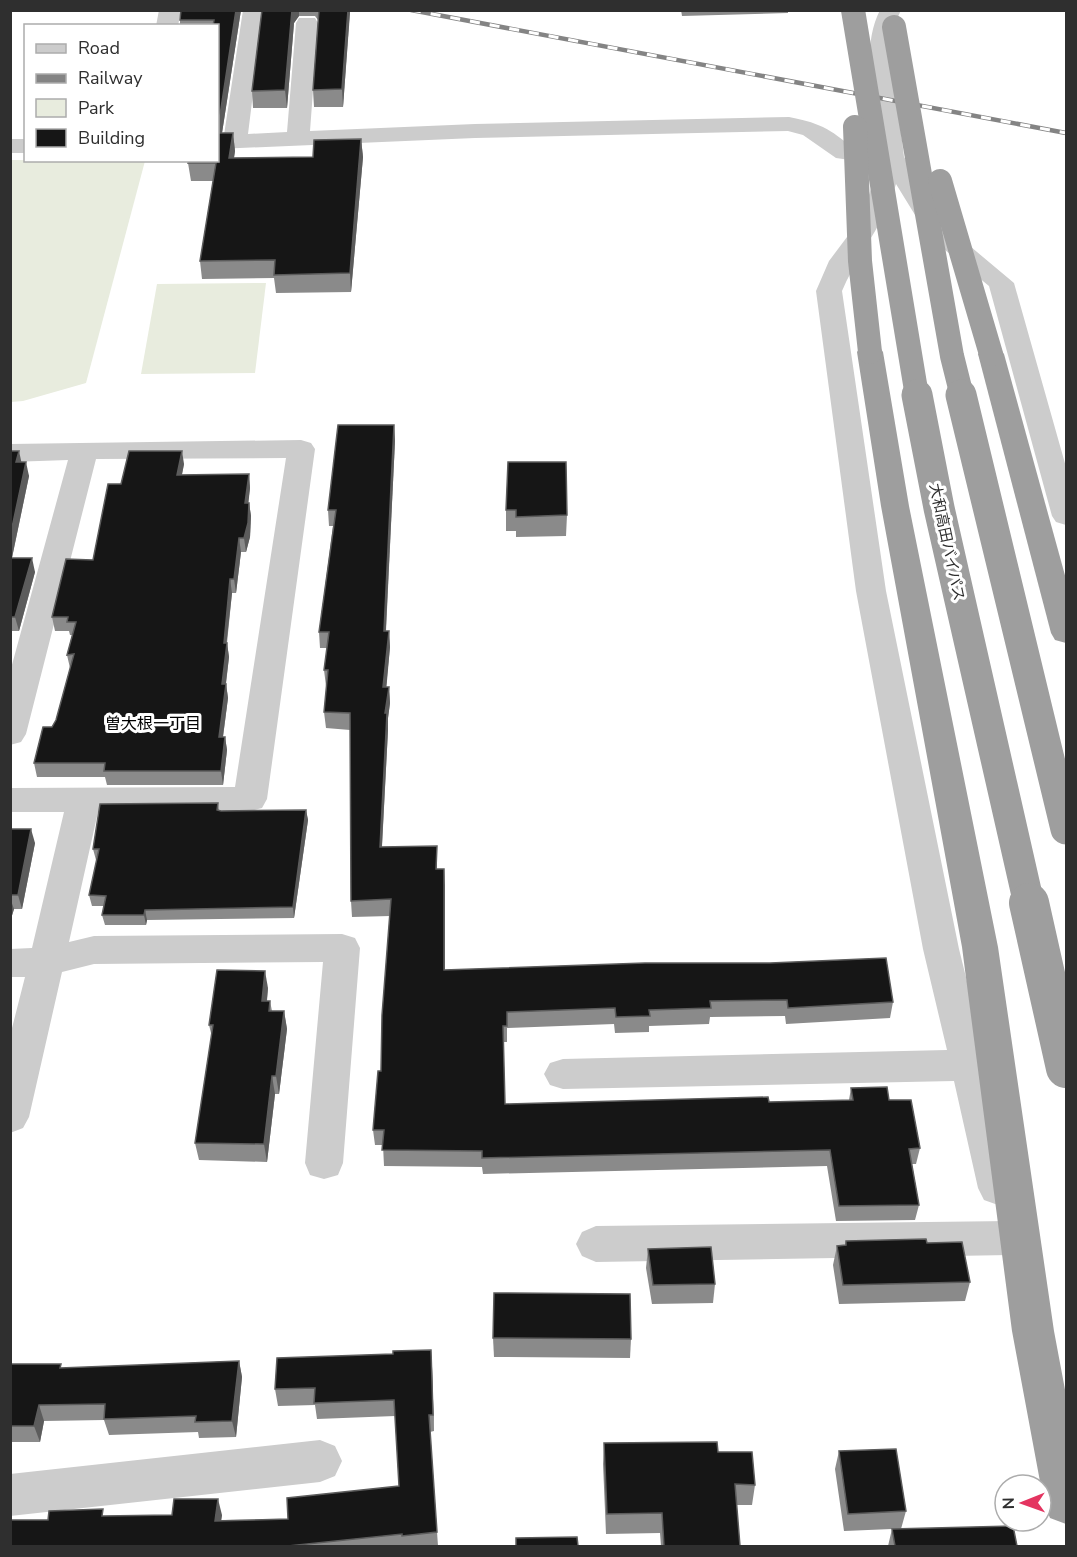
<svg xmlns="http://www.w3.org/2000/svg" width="1077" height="1557" font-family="'Nunito Sans','Noto Sans JP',sans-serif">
<rect width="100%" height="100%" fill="#fff"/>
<g fill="#e8ecde">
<path d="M10 160 145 161 86 383 23 401 11 402Z"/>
<path d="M266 283 255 373 141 374 157 284Z"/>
</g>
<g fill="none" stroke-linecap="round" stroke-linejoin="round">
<g fill="#ccc" fill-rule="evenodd">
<path d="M159 10H181L178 26H156Z"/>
<path d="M243 10H261L263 13 248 134 287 132 296 23 299 18H315L318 23 310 131 475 124 789 117C798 119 809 121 818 125 846 136 842 150 880 150 875 106 859 52 880 10H901L893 28 891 50 904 157 946 226 1014 283 1066 467V525L1056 522 1052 516 989 286 928 236 896 184C885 224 858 253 842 291L886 591 959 949 1018 1188 1012 1200 998 1205 984 1200 978 1188 954 1081 563 1089 550 1085 544 1074 550 1063 563 1059 947 1050 923 949 856 591 816 291 829 261 853 229 867 202 878 164 836 158 803 135 788 131 475 138 218 149V135H224Z"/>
<rect x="10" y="139" width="16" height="14"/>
<path d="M301 440 311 443 315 449 267 799 262 808 250 811 98 812 69 942 94 936 342 934 355 938 360 948 343 1163 338 1175 324 1179 310 1175 305 1163 323 962 94 964 62 972 29 1117 23 1128 10 1133V1036L25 977H10V949L32 948 64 812H10V788L235 787 286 458 96 459 26 734 21 742 10 745V672L68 460 10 462V444Z"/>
<path d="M1010 1221 1024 1226 1030 1238 1024 1250 1010 1255 596 1262 582 1256 576 1244 582 1232 596 1226Z"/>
<path d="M320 1440 335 1446 342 1461 335 1476 320 1482 10 1516V1474Z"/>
</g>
<g fill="#9e9e9e" fill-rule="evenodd">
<path d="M870 344 879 346 883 352 909 506 998 947 1054 1331 1066 1395V1524L1050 1518 1044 1503 1012 1331 962 947 881 506 857 352 861 346Z"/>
<path d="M991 346 1000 348 1004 354 1066 579V643L1055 640 1051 633 978 354 982 348Z"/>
</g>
<defs>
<path id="rail" d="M411 10 1066 133"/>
</defs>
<use href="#rail" stroke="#848484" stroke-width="4.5"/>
<use href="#rail" stroke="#fff" stroke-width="3" stroke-dasharray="10" stroke-linecap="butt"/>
<g stroke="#9e9e9e" stroke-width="24">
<path d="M853 10 917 396"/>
<path d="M894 27 952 356 962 396"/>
<path d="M855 127 860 261 870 352"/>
<path d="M940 181 991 354"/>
</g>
<g stroke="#9e9e9e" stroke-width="31">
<path d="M917 395 939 508 1029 904"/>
<path d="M961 395 1066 829"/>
</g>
<path stroke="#9e9e9e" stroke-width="40" d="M1029 903 1066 1068"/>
</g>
<g fill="#8a8a8a">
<path d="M241 10 222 133H233L235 151 234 158 313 157 361 139 363 157 351 292 276 293 274 278 202 279 200 261 213 181H191L188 163 218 26H180V20Z"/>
<path d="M262 10H350L343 107H314L313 90 318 20 315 16H299L294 23 287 108H253L252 91Z"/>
<path d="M681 10H788V13L682 16Z"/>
<path d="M394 425 395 441 386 631H389L390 647 386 687H389L390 703 388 718V730L382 847 437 846V869L445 886V970L893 1002 890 1018 786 1024 785 1016 710 1017 709 1024 649 1026V1032L615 1033 614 1024 507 1028V1042H503L505 1104 769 1102 849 1100 851 1088 889 1100 920 1148 916 1164H912L919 1205 915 1220 836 1221 827 1166 483 1174 482 1167 384 1166 383 1145H375L373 1130 381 1071 390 916 352 917 351 901 350 730 326 728 324 712 327 686H326L324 670 327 648H320L319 632 333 526H329L328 510Z"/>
<path d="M10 451 21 462 29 476 12 558 35 572 19 631H10Z"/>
<path d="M508 462 567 515 566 536 516 537V531H506V510Z"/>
<path d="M184 464 182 475 249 474 250 488 248 503H249L251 516 250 537 246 552H241L236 593H232L227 643 229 657 226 684 228 698 223 737H225L227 750 223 785H107L105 777H37L34 763 56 720 70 668 67 655 72 635H70L69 631H55L52 617 93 560 121 484Z"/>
<path d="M218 803 219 810 221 811 306 810 308 820 294 918 147 920 146 925H105L102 915 104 906H92L89 895 97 860H96L93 849Z"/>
<path d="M10 829 35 843 22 909H14L10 922Z"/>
<path d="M268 988 267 1001H270L272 1011H284L287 1029 279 1094H275L267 1162 199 1160 195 1143 212 1037 209 1025Z"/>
<path d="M846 1241 927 1243 970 1282 965 1301 839 1304 833 1265 837 1246 845 1245Z"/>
<path d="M648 1249 715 1284 713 1303 652 1304 646 1268Z"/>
<path d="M493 1338 631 1339 630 1358 494 1357Z"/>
<path d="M239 1361 242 1377 236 1437 199 1438 198 1432 109 1435 104 1420 44 1421 40 1442H10V1364L63 1368Z"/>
<path d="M432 1366 434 1431 430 1432 438 1546H10L48 1520 105 1516 222 1515 221 1520 288 1519 399 1486 395 1416 317 1419 315 1405 278 1406 275 1389Z"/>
<path d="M604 1443 718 1452 755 1485 752 1505H736L740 1546H661L660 1533 606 1534 603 1464Z"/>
<path d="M839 1451 906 1511 901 1529 1017 1546H888L892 1529 844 1531 835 1469Z"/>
</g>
<g fill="#5c5c5c">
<path d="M236 10H241L222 133 218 134V116Z"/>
<path d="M292 10H299V16L294 23 287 108 285 90Z"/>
<path d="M348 10H350V13L343 107 342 89Z"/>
<path d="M233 133 235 151 231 176 229 158Z"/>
<path d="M361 139 363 157 351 292 350 273Z"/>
<path d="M10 409 12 418 10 426Z"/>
<path d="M394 425 395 441 385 647 384 631Z"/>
<path d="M19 451 22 465 16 462Z"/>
<path d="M182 451 184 464 179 488 177 475Z"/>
<path d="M26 462 29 476 10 567V537Z"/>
<path d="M249 474 250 488 247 516 245 503Z"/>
<path d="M249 503 251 516 250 537 246 552 244 538Z"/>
<path d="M239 538 241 552 236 593 234 579Z"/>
<path d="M32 558 35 572 19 631 15 617Z"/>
<path d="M230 579 232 593 226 647 227 643 229 657 224 698 222 684 224 643Z"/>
<path d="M389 631 390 647 385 703 383 687Z"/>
<path d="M226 684 228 698 221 751 219 737Z"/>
<path d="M389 687 390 703 388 718V730L381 863 380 847 385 713Z"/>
<path d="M225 737 227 750 223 785 221 771Z"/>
<path d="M306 810 308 820 294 918 293 907Z"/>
<path d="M31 829 35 843 22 909 18 895Z"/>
<path d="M444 869 445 886V986L444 970Z"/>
<path d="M10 898 14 909 10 922Z"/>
<path d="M145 910 147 920 146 925 144 915Z"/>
<path d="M265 971 268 988 265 1018 262 1001Z"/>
<path d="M284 1011 287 1029 279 1094 276 1076Z"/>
<path d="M272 1076 275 1094 267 1162 264 1144Z"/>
<path d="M431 1350 432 1366 434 1431 433 1415Z"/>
<path d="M239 1361 242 1377 236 1437 232 1421Z"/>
<path d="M39 1405 44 1421 40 1442 34 1426Z"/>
<path d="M218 1499 222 1515 219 1536 215 1521Z"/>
</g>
<g fill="#161616" stroke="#5c5c5c" stroke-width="1.5">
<path d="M181 10H236L220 115 218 116V26H213L214 20H180Z"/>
<path d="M262 10H292L285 90 252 91Z"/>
<path d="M319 10H348L342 89 313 90Z"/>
<path d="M218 133H233L229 158 313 157 314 140 361 139 350 273 274 275 275 260 200 261 216 163H188L189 160H218Z"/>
<path d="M338 425H394L384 631H389L383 687H389L385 713H387L380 847 437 846 436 869H444V970L645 963H770L886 958 893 1002 788 1008 787 1000 710 1001 711 1008 649 1010 650 1016 616 1017 615 1008 507 1012V1026H503L505 1104 768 1097 769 1102 853 1100 851 1088 887 1087 889 1100H911L920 1148 909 1149 919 1205 839 1206 830 1150 482 1158V1151L382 1150 384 1130H373L378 1071H381L382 1015 391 899 351 901 350 713 324 712 328 670H324L329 632H319L336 510H328Z"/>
<path d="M10 451H19L16 462H26L10 537Z"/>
<path d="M129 451H182L177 475 249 474 245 503H249L248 523 244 538H239L234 579H230L224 643H227L222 684H226L219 737H225L221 771H104L105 763H34L43 727H52L56 720 74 654 67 655 76 622H67L68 617H52L66 559 93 560 108 484H121Z"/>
<path d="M508 462H566L567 515 516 517V510H506Z"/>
<path d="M10 558H32L15 617H10Z"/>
<path d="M218 803 217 810 221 811 306 810 293 907 145 910 144 915H102L106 896 89 895 99 849H93L100 804Z"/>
<path d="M10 829H31L18 895H10Z"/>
<path d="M217 970 265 971 262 1001H270L269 1011H284L276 1076H272L264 1144 195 1143 213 1025H209Z"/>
<path d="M926 1239 927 1243 962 1242 970 1282 843 1285 837 1246 846 1245V1241Z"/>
<path d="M711 1247 715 1284 653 1285 648 1249Z"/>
<path d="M494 1293 630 1294 631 1339 493 1338Z"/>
<path d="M431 1350 433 1415H429L437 1532 402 1536V1534L288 1546H10V1520H48L49 1511 103 1509 102 1516 172 1515 174 1499H218L215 1521 288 1519 287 1498 399 1486 394 1400 314 1403 315 1388 275 1389 277 1358 393 1354V1351Z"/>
<path d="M239 1361 232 1421 195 1422 196 1416 104 1419 105 1404 39 1405 34 1426H10V1364H61L60 1368Z"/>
<path d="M717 1442 718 1452H752L755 1485 735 1484 740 1546H664L662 1513 607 1514 604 1443Z"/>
<path d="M896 1449 906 1511 848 1514 839 1451Z"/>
<path d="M1013 1526 1017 1546H895L892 1529Z"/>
<path d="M577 1537 578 1546H516V1538Z"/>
</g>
<g text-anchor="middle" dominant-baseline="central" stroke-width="6" stroke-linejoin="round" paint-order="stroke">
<g font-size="15" fill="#2f2f2f" stroke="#fff">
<text transform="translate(947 542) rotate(78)">大和高田バイパス</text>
</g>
<g font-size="16" fill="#000" stroke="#fff">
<text x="153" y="724">曽大根一丁目</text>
</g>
</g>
<rect width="1077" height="1557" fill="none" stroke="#2f2f2f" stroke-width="24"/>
<rect x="24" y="24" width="195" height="138" fill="#ffffff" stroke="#acacac" stroke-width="1.5"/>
<rect x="36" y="44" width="30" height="9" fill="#cccccc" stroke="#acacac" stroke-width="1.5"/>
<text x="78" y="54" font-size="18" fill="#2f2f2f">Road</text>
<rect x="36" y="74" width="30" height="9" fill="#848484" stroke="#acacac" stroke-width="1.5"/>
<text x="78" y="84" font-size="18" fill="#2f2f2f">Railway</text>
<rect x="36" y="99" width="30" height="18" fill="#e8ecde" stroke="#acacac" stroke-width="1.5"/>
<text x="78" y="114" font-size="18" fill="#2f2f2f">Park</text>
<rect x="36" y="129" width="30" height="18" fill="#161616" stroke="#acacac" stroke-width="1.5"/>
<text x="78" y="144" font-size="18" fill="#2f2f2f">Building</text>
<g transform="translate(1023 1503) rotate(269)"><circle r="28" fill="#ffffff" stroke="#acacac" stroke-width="1.5"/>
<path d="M0-4.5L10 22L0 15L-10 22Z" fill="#e43460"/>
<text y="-9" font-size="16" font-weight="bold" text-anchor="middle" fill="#2f2f2f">N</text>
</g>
</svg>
